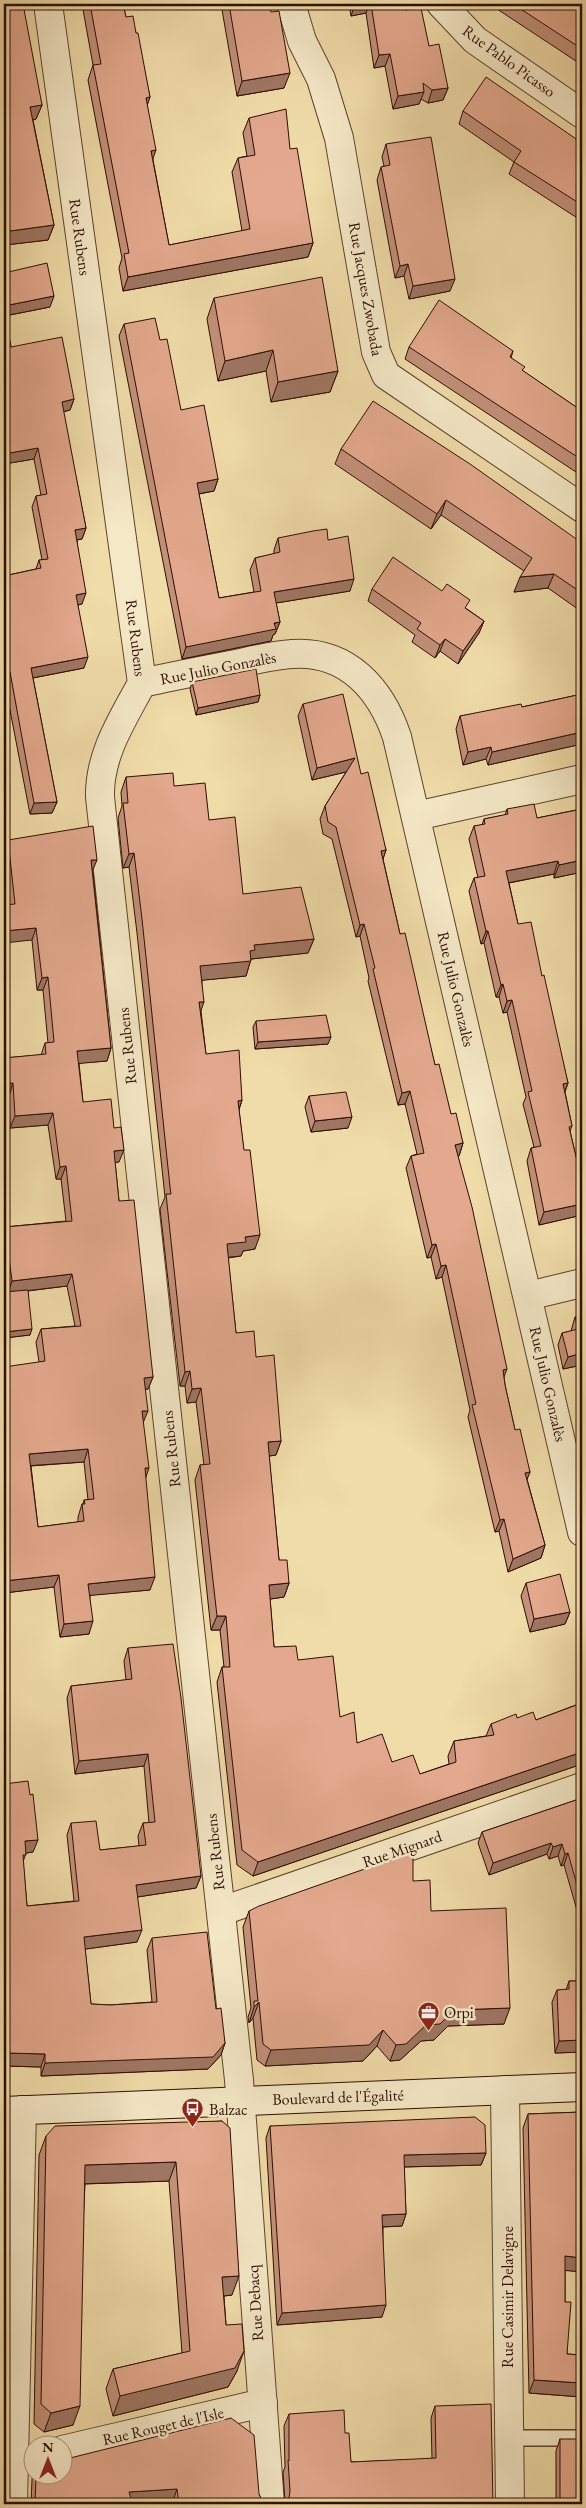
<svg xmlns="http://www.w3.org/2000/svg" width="586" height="2508" font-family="'EB Garamond',serif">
<rect width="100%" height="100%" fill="#f0dca9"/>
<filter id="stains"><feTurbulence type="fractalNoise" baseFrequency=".004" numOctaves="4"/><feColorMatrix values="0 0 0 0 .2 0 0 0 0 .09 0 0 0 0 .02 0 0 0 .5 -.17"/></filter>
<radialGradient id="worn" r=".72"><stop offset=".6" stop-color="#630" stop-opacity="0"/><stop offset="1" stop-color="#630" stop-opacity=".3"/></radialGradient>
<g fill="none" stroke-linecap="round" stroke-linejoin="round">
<defs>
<path id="service" d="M508 2438H582"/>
<g id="minor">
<path d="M48 4 142 683C123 719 99 754 100 797L239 2080 270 2504"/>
<path d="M291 4 302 41 321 79 339 138 376 352 386 375 582 508"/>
<path d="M441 4 475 40 582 114"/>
<path d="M142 683C173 676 205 670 236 664 254 660 274 655 292 654 347 650 381 689 397 737L582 1532"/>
<path d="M416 816 582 779"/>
<path d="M528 1296 582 1283"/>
<path d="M222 1911 582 1787"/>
<path d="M505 2090 510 2504"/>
<path d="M62 2450 263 2403"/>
<path d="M13 2504 22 2110"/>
</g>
<path id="secondary" d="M4 2111 582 2087"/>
</defs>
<use href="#service" stroke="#5d422c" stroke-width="18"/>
<use href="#minor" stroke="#5d422c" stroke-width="30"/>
<use href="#secondary" stroke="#2c0e03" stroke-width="30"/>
<use href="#service" stroke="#f5e8c7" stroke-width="15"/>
<use href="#minor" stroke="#f5e8c7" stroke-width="28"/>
<use href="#secondary" stroke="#f5e8c7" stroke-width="28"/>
</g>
<g fill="#c39079" stroke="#2c0e03" fill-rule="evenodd">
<path d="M4 4 42 105 36 119 33 120 54 225 48 240 5 245 4 241Z"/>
<path d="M82 4H123L126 17 136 33 150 97 147 104 153 160 169 245 242 231 232 172 238 158 247 156 243 133 249 118 290 149 313 243 308 257 123 291 119 268 122 258 88 80 93 65Z"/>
<path d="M221 4H269L284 88 237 96Z"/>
<path d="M349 4H404L405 10 429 46 448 88 443 100 428 103 421 99 419 104 393 109 385 66 374 68 366 13 351 16Z"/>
<path d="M491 4H582V65L491 5Z"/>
<path d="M463 111 582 143V221L509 174 514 162 459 124Z"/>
<path d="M386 144 450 291 409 299 404 276 395 278 377 180 381 167 384 166 382 157Z"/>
<path d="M4 273 50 307 5 316 11 347 74 399 70 410 63 412 86 528 82 539 77 540 82 604 78 605 84 668 33 678 57 802 52 813 30 814 5 684H4V576L36 569 39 560H42L32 507 36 496 41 495 34 459 4 464Z"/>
<path d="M214 298 338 371 330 392 271 402 266 371 218 381 207 319Z"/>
<path d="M124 324 160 340 181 410 218 479 214 491 199 494 219 598 254 592 250 570 255 558 274 554V550L278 538 328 540 350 591 276 603 280 622 275 634 273 635 271 641 182 659 119 336Z"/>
<path d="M409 347 513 351 511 358 523 371 582 411V410V476L405 359Z"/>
<path d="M341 449 582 543V612L548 588 514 592 524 571 441 515 431 529 335 464Z"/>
<path d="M372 589 467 609 484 621 479 633 458 664 440 651 435 658 412 642 415 635 368 601Z"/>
<path d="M192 682 260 695 258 702 196 715 190 689Z"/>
<path d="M582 694V744L488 765 486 759 463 765 456 729 460 716 522 707Z"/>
<path d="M303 704 361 774 386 850 383 859 400 934 435 1065 451 1114 463 1143 459 1156H458L504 1377 505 1385 515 1430 530 1472 527 1479 545 1545 541 1558 508 1572 499 1531 495 1532 468 1417 470 1410 442 1277 436 1279 431 1257 427 1258 406 1168 411 1156 417 1154 405 1104 398 1105 368 981 369 978 360 936 356 937 332 839 323 834 320 819 325 806 346 772 312 780 298 716Z"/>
<path d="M126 777 174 786 209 820 243 894 314 939 308 953 251 959 246 976 202 980 201 1011 206 1054 242 1100 239 1110 255 1249 243 1251 241 1256 228 1258 236 1333 256 1357 281 1441 276 1455 269 1456 279 1560 289 1583 284 1597 270 1599 274 1647 298 1660 340 1717 357 1743 392 1762 420 1774 449 1764 448 1756 454 1741 486 1736 491 1724 517 1718 536 1720 581 1703 582 1699V1764L253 1876 237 1865 217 1682 222 1667H224L220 1630H211L195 1480 200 1465H204L196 1402 187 1403 185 1386H180L160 1209 165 1197 137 933 129 867 123 868 118 818 122 806 121 792Z"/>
<path d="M582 806V872L554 878V874L509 883 518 924 542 976 568 1083 565 1092 572 1126 570 1131 582 1182V1239L579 1223 582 1215 539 1225 527 1161 531 1148 534 1147 523 1104 526 1097 507 1012 503 1013 499 997H496L484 943 481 944 469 891 474 878H478L469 839 474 826 482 825 484 819 505 815 507 809 537 818 581 809Z"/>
<path d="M8 840 93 872 111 1048 107 1061 79 1063 83 1102 114 1128 119 1162H115L119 1201 153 1377 148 1389 145 1390 143 1422 150 1590 90 1595 89 1634 60 1637 54 1587 4 1593 39 1362 36 1342 41 1329 75 1326 67 1286 28 1291 30 1335 4 1338V1292L7 1291 4 1264V1230L5 1227 66 1221 61 1179H56L48 1125 10 1128 9 1096H4V1058L41 1055 45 1043H48L43 990H37L32 940 9 905 4 858V851ZM84 1462 88 1500H84L83 1504H82L78 1517V1522L38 1527 31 1466Z"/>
<path d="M256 1021 328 1044 255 1049 253 1027Z"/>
<path d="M309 1096 348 1128 311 1132 305 1107Z"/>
<path d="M582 1316V1365L563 1369 558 1345 562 1333 571 1331 575 1317Z"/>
<path d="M526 1583 570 1612 565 1624 530 1632 521 1596Z"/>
<path d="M128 1648 201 1876 196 1888 137 1897V1942L85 1949 91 2004 110 2005 152 2002 147 1950 152 1938 216 2009 225 2043 221 2055 208 2069 41 2076V2067L6 2066 4 2073V1784L33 1852 26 1853 23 1862 27 1906 74 1901 67 1835 71 1823 100 1850 139 1846 138 1836 143 1823H149L144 1766 75 1774 67 1698 71 1686 126 1680 124 1661Z"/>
<path d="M582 1798V1928L564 1865 561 1866 558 1856 549 1859 547 1854 489 1875 478 1843 482 1832Z"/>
<path d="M413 1881 431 1911 504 2024 448 2026 434 2040 421 2041 400 2060 390 2061 377 2046 363 2061 265 2066 257 2060 253 2018 249 2023 248 2017 251 2008 243 1927 249 1911Z"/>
<path d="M569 1981H582V2052L555 2053 552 2002 557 1990H566Z"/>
<path d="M582 2112V2272L565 2270V2302L567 2354 582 2355V2397L529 2393 523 2128 528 2114Z"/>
<path d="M222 2121 232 2295 224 2296 226 2325 237 2371 228 2387 113 2416 106 2389 113 2369 182 2353 169 2181 85 2184 73 2425 44 2432 34 2424 39 2155 46 2136Z"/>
<path d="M270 2126 486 2153 481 2165 404 2167 406 2214 402 2226 383 2227 382 2317 277 2325 266 2138Z"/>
<path d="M435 2406 493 2504 285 2502 283 2472 285 2467 284 2426 289 2414 345 2433 351 2462 432 2459 431 2418Z"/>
<path d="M560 2439 582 2504H556V2451Z"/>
<path d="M33 2476H62L259 2494 262 2501 265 2504H173V2501L129 2504H31L32 2479Z"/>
</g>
<g fill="#9f7663" stroke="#2c0e03">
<path d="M355 4H369L366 13 351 16Z"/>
<path d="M390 54 385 66 374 68 379 55Z"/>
<path d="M290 73 284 88 237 96 242 81Z"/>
<path d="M448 88 443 100 428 103 432 90Z"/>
<path d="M424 92 419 104 393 109 398 96Z"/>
<path d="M150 97 145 112 146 98Z"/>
<path d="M42 105 36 119 25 122 30 107Z"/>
<path d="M156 150 151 164V151Z"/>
<path d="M4 211H6L4 218Z"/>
<path d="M54 225 48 240 5 245 10 231Z"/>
<path d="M313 243 308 257 123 291 128 277Z"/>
<path d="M408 264 404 276 395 278 400 266Z"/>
<path d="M455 279 450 291 409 299 413 286Z"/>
<path d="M54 296 50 307 4 316V306Z"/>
<path d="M273 350 266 371 218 381 225 361Z"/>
<path d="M338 371 330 392 271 402 278 382Z"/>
<path d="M74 399 70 410 57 413 62 402Z"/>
<path d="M38 448 34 459 4 464V454Z"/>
<path d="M218 479 214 491 192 495 197 483Z"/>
<path d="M446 500 441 515 431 529 437 514Z"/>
<path d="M86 528 82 539 71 541 75 530Z"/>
<path d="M554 574 548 588 514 592 520 577Z"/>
<path d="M354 579 350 591 270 604 274 592Z"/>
<path d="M86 593 82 604 72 606 76 595Z"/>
<path d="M484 621 479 633 458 664 463 651Z"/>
<path d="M280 622 275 634 273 635 271 641 182 659 186 647Z"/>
<path d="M445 639 440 651 435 658 440 645Z"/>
<path d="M88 657 84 668 27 679 31 668Z"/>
<path d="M10 672 5 684H4V679L6 673Z"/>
<path d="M260 695 258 702 196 715 198 708Z"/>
<path d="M582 732V744L488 765 492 752Z"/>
<path d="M491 747 486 759 463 765 468 752Z"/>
<path d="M355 758 350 771 312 780 317 768Z"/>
<path d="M57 802 52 813 30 814 34 803Z"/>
<path d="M386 850 382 862 381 851Z"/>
<path d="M134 853 129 867 123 868 129 854Z"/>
<path d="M91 860H97L92 872Z"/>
<path d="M582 860V872L554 878 559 865Z"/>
<path d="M558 861 554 874 502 884 506 871Z"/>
<path d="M364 924 360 936 356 937 360 925Z"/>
<path d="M36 928 32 940 4 943V931Z"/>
<path d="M486 931H488L484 943 481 944Z"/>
<path d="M314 939 308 953 251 959 246 976 195 981 200 966 250 951 254 945Z"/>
<path d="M48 977 43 990H37L42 978Z"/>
<path d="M503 984 499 997H496L501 985Z"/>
<path d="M512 1000 507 1012 503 1013 507 1001Z"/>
<path d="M199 1002H204L199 1016Z"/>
<path d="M331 1037 328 1044 255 1049 258 1042Z"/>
<path d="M111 1048 107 1061 73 1064 77 1051Z"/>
<path d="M13 1083 9 1096H4V1084Z"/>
<path d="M568 1083 563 1096V1084Z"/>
<path d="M410 1091 405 1104 398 1105 402 1093Z"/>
<path d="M242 1100 237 1115 238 1101Z"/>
<path d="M53 1113 48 1125 10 1128 15 1116Z"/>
<path d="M352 1117 348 1128 311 1132 315 1121Z"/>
<path d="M463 1143 459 1156 451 1158 455 1145Z"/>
<path d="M124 1150 119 1162 109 1163 114 1151Z"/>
<path d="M66 1166 61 1179H56L60 1167Z"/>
<path d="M582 1204V1215L539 1225 544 1212Z"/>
<path d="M260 1235 255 1249 243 1251 241 1256 221 1258 227 1244 245 1237Z"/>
<path d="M436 1244 431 1257 427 1258 432 1245Z"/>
<path d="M446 1265 442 1277 436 1279 441 1266Z"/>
<path d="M72 1274 67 1286 8 1293 12 1281Z"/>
<path d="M32 1329 30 1335 4 1338V1332Z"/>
<path d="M582 1353V1365L563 1369 568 1357Z"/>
<path d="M507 1369 502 1382 503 1370Z"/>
<path d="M190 1371 185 1386H180L185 1372Z"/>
<path d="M153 1377 148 1389 140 1390 144 1378Z"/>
<path d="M201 1388 196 1402 187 1403 192 1389Z"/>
<path d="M142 1411H148L143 1423Z"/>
<path d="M281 1441 276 1455 263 1457 268 1442Z"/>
<path d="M88 1449 84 1462 25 1466 29 1454Z"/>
<path d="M145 1468H149L145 1480Z"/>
<path d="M530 1472 525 1484V1473Z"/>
<path d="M504 1519 499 1531 495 1532 500 1520Z"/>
<path d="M545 1545 541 1558 508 1572 513 1559Z"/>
<path d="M59 1575 54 1587 4 1593V1581Z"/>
<path d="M155 1577 150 1590 84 1596 88 1584Z"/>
<path d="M289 1583 284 1597 264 1600 269 1585Z"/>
<path d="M570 1612 565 1624 530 1632 534 1619Z"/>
<path d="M217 1616H226L220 1630H211Z"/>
<path d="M93 1621 89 1634 60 1637 64 1624Z"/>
<path d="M9 1696 5 1709H4V1697Z"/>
<path d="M582 1752V1764L253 1876 258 1862Z"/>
<path d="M148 1754 144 1766 75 1774 79 1761Z"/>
<path d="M38 1840 33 1852 20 1854 25 1841Z"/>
<path d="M551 1843 547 1854 489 1875 493 1863Z"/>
<path d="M562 1844 558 1856 549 1859 553 1847Z"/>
<path d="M568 1853 564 1865 561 1866 565 1854Z"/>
<path d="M201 1876 196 1888 131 1898 136 1885Z"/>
<path d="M142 1930 137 1942 79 1950 84 1937Z"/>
<path d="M259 2002 253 2018 249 2023 254 2007Z"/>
<path d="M510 2008 504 2024 448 2026 434 2040 421 2041 400 2060 390 2061 396 2045 426 2025 454 2010Z"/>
<path d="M383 2030 377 2046 363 2061 265 2066 271 2050Z"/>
<path d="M582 2040V2052L555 2053 559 2041Z"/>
<path d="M225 2043 221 2055 208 2069 41 2076 45 2063Z"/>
<path d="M7 2053 45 2054 41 2067 6 2066 4 2073V2062Z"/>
<path d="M486 2153 481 2165 400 2167 404 2155Z"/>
<path d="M176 2162 169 2181 78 2184 85 2165Z"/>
<path d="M406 2214 402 2226 378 2227 382 2215Z"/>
<path d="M565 2256 582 2258V2272L560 2270Z"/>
<path d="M239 2276 232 2295 215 2297 222 2277Z"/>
<path d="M386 2305 382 2317 277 2325 282 2313Z"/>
<path d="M244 2351 237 2371 228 2387 113 2416 120 2396Z"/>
<path d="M534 2380 582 2383V2397L529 2393Z"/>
<path d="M80 2406 73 2425 44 2432 51 2413Z"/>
<path d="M177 2489 173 2501 129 2504H114L129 2492Z"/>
</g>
<g fill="#e3a88d" stroke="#2c0e03" fill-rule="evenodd">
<path d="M4 4H23L42 105 30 107 54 225 10 231 6 211H4Z"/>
<path d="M90 4H123L126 17 133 16 136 33H138L150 97 146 98 156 150 151 151 169 245 250 229 238 158 255 155 249 118 286 109 290 149 297 148 313 243 128 277 124 254 129 253 93 65 101 64Z"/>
<path d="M229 4H269L271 12 279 11 290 73 242 81Z"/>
<path d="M371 4H404L405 10 421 8 429 46 439 44 448 88 432 90 423 83 424 92 398 96 390 54 379 55Z"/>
<path d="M513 4H582V49Z"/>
<path d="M486 77 582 143V205L514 162 521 151 463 111Z"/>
<path d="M431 137 455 279 413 286 408 264 400 266 381 167 390 165 386 144Z"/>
<path d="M47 263 54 296 4 306V273Z"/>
<path d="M322 277 338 371 278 382 273 350 225 361 214 298Z"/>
<path d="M439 300 513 351 510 357 525 367 522 370 582 411V410V460L409 347Z"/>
<path d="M4 310 11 347 62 337 74 399 62 402 86 528 75 530 86 593 76 595 88 657 31 668 57 802 34 803 10 672 6 673 4 653V576L41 568 39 560 48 559 36 496 47 494 38 448 4 454Z"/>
<path d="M155 318 160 340 167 339 181 410 204 405 218 479 197 483 219 598 261 591 255 558 280 552 278 538 313 531 327 529 328 540 348 536 354 579 274 592 280 622 274 623 276 629 186 647 124 324Z"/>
<path d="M373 401 470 464 582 543V593L554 574 520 577 532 558 446 500 437 514 341 449Z"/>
<path d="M393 557 442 591 447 584 470 600 465 608 484 621 463 651 445 639 440 645 417 629 421 623 372 589Z"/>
<path d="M256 669 260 695 198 708 192 682Z"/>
<path d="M343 694 361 774 368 772 386 850 381 851 400 934 405 933 435 1065 439 1064 451 1114 456 1113 463 1143 455 1145 472 1207 507 1369 503 1370 505 1385 515 1430 520 1429 530 1472 525 1473 545 1545 513 1559 504 1519 500 1520 472 1405 476 1404 446 1265 441 1266 436 1244 432 1245 411 1156 424 1153 410 1091 402 1093 373 969 375 968 364 924 360 925 336 827 328 822 325 806 355 758 317 768 303 704Z"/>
<path d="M582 694V732L492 752 491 747 468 752 460 716 521 704 522 707Z"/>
<path d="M173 773 174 786 205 783 209 820 235 817 243 894 301 887 314 939 254 945 255 950 250 951 251 961 200 966 204 1002H199L206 1054 239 1050 242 1100 238 1101 244 1150H250L260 1235 245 1237 246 1242 227 1244 236 1333 254 1331 256 1357 274 1355 281 1441 268 1442 279 1560H287L289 1583 269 1585 274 1647 296 1646 298 1660 333 1656 340 1717 354 1712 357 1743 382 1734 392 1762 413 1755 420 1774 456 1762 454 1741 494 1735 491 1724 516 1714 517 1718 533 1712 536 1720 582 1703V1752L258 1862 242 1850 222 1667H230L226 1616H217L200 1465 210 1464 201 1388 192 1389 190 1371 185 1372 166 1194H171L170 1187 142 919 134 853 129 854 123 803H128L126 777Z"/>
<path d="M534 804 537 818 582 809V860L559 865 558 861 506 871 518 924 531 922 542 976 544 975 568 1083 563 1084 572 1126 569 1127 582 1182V1204L544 1212 531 1148 541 1146 528 1092 532 1091 512 1000 507 1001 503 984 501 985 488 931H486L474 878 485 876 474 826 485 824 484 819 508 814 507 809Z"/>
<path d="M93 826 97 860H91L111 1048 77 1051 83 1102 111 1099 114 1128 121 1127 124 1150 114 1151 119 1201 134 1200 153 1377 144 1378 148 1411H142L149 1468H145L155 1577 88 1584 93 1621 64 1624 59 1575 4 1581V1367L45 1361 41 1329 81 1326 72 1274 12 1281 5 1227 72 1221 66 1166 60 1167 53 1113 15 1116 13 1083 4 1084V1058L46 1054 45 1043 54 1042 48 977 42 978 36 928 4 931V905L15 904 8 840ZM88 1449 94 1499 84 1500 85 1504H82L84 1521 38 1527 29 1454Z"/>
<path d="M326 1015 331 1037 258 1042 256 1021Z"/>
<path d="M346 1092 352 1117 315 1121 309 1096Z"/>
<path d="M28 1290 32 1329 4 1332V1292Z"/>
<path d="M582 1316V1353L568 1357 562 1333 578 1329 575 1317Z"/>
<path d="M560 1574 570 1612 534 1619 526 1583Z"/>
<path d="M173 1644 181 1698 201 1876 136 1885 142 1930 84 1937 91 2004 110 2005 157 2002 152 1938 207 1932 216 2009 221 2008 225 2043 213 2057 45 2063V2054L7 2053V2065H4V1784L28 1781 30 1795 33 1794 38 1840 25 1841 26 1855H23L27 1906 79 1901 71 1823 96 1821 100 1850 146 1845 143 1823 155 1822 148 1754 79 1761 71 1686 132 1679 128 1648Z"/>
<path d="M4 1675H7L9 1696 4 1697Z"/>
<path d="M582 1798V1903L568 1853 565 1854 562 1844 553 1847 551 1843 493 1863 482 1832Z"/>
<path d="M413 1852V1881L430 1880 431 1911 506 1908 510 2008 454 2010 440 2024 426 2025 406 2044 396 2045 383 2030 369 2045 271 2050 263 2044 259 2002 254 2007V2001H258L249 1911 259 1906Z"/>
<path d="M569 1981H582V2040L559 2041 557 1990 569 1989Z"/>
<path d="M582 2112V2258L565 2256V2302H571L567 2354 582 2355V2383L534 2380 528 2114Z"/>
<path d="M475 2117 485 2125 486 2153 404 2155 406 2214 382 2215 386 2305 282 2313 270 2126Z"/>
<path d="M222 2121 230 2128 239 2276 222 2277 226 2325 242 2324 244 2351 235 2368 120 2396 113 2369 190 2351 176 2162 85 2165 80 2406 51 2413 41 2404 46 2136 55 2126Z"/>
<path d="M491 2404 493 2504H284L289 2498 290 2491 288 2460 289 2461V2414L344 2410 345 2433H349L351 2462 436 2458 435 2406Z"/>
<path d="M231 2418 254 2435 259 2494 262 2501 265 2504H179L177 2489 129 2492 131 2499 114 2504H35L36 2476H62V2460Z"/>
<rect x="560" y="2439" width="22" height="65"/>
<path d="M4 2500 8 2504H4Z"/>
</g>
<defs>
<symbol id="office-pin" viewBox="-11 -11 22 30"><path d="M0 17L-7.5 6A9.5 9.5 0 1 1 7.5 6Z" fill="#8f2418" stroke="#f5e8c7"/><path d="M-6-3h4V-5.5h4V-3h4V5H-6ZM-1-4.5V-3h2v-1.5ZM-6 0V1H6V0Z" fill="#fff"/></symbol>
<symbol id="bus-pin" viewBox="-11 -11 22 30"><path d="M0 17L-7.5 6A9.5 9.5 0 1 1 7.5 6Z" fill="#8f2418" stroke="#f5e8c7"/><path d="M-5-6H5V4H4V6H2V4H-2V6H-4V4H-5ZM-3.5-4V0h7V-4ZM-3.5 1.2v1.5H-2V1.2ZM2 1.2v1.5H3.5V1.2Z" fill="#fff"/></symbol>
</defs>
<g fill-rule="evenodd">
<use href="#office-pin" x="416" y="2000" width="25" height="34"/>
<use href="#bus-pin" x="180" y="2096" width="25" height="34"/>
</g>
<g text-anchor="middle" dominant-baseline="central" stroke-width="5" stroke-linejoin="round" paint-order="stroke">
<g font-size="16" fill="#2c0e03" stroke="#f5e8c7">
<text transform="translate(509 61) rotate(36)">Rue Pablo Picasso</text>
<text transform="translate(80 237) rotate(82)">Rue Rubens</text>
<text transform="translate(366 289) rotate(80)">Rue Jacques Zwobada</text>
<text transform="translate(136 638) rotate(83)">Rue Rubens</text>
<text transform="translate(218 668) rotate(-11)">Rue Julio Gonzalès</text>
<text transform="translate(456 989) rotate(77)">Rue Julio Gonzalès</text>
<text transform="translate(127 1046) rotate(-96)">Rue Rubens</text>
<text transform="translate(548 1384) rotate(77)">Rue Julio Gonzalès</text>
<text transform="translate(171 1449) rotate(-96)">Rue Rubens</text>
<text transform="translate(402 1849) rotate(-19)">Rue Mignard</text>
<text transform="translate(215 1852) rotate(-96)">Rue Rubens</text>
<text transform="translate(338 2097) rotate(-2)">Boulevard de l'Égalité</text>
<text transform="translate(507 2297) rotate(-90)">Rue Casimir Delavigne</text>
<text transform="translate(255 2303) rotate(-94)">Rue Debacq</text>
<text transform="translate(163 2426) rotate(-13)">Rue Rouget de l'Isle</text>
</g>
<g font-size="16" fill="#2c0e03" stroke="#f5e8c7" text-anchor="start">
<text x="444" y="2012">Orpi</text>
<text x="209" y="2109">Balzac</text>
</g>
</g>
<rect width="586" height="2508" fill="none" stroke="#f0dca9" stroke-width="20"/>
<rect x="5" y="5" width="576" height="2498" fill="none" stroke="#2c0e03" stroke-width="2.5"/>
<rect x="10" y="10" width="566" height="2488" fill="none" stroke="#2c0e03"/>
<g transform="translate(48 2460)"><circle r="24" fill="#f5e8c7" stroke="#a59179"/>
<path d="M0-4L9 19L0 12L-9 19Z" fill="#8f2418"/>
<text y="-8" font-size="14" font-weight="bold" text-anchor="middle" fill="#2c0e03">N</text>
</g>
<rect width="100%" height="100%" filter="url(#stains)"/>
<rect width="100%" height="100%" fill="url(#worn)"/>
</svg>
